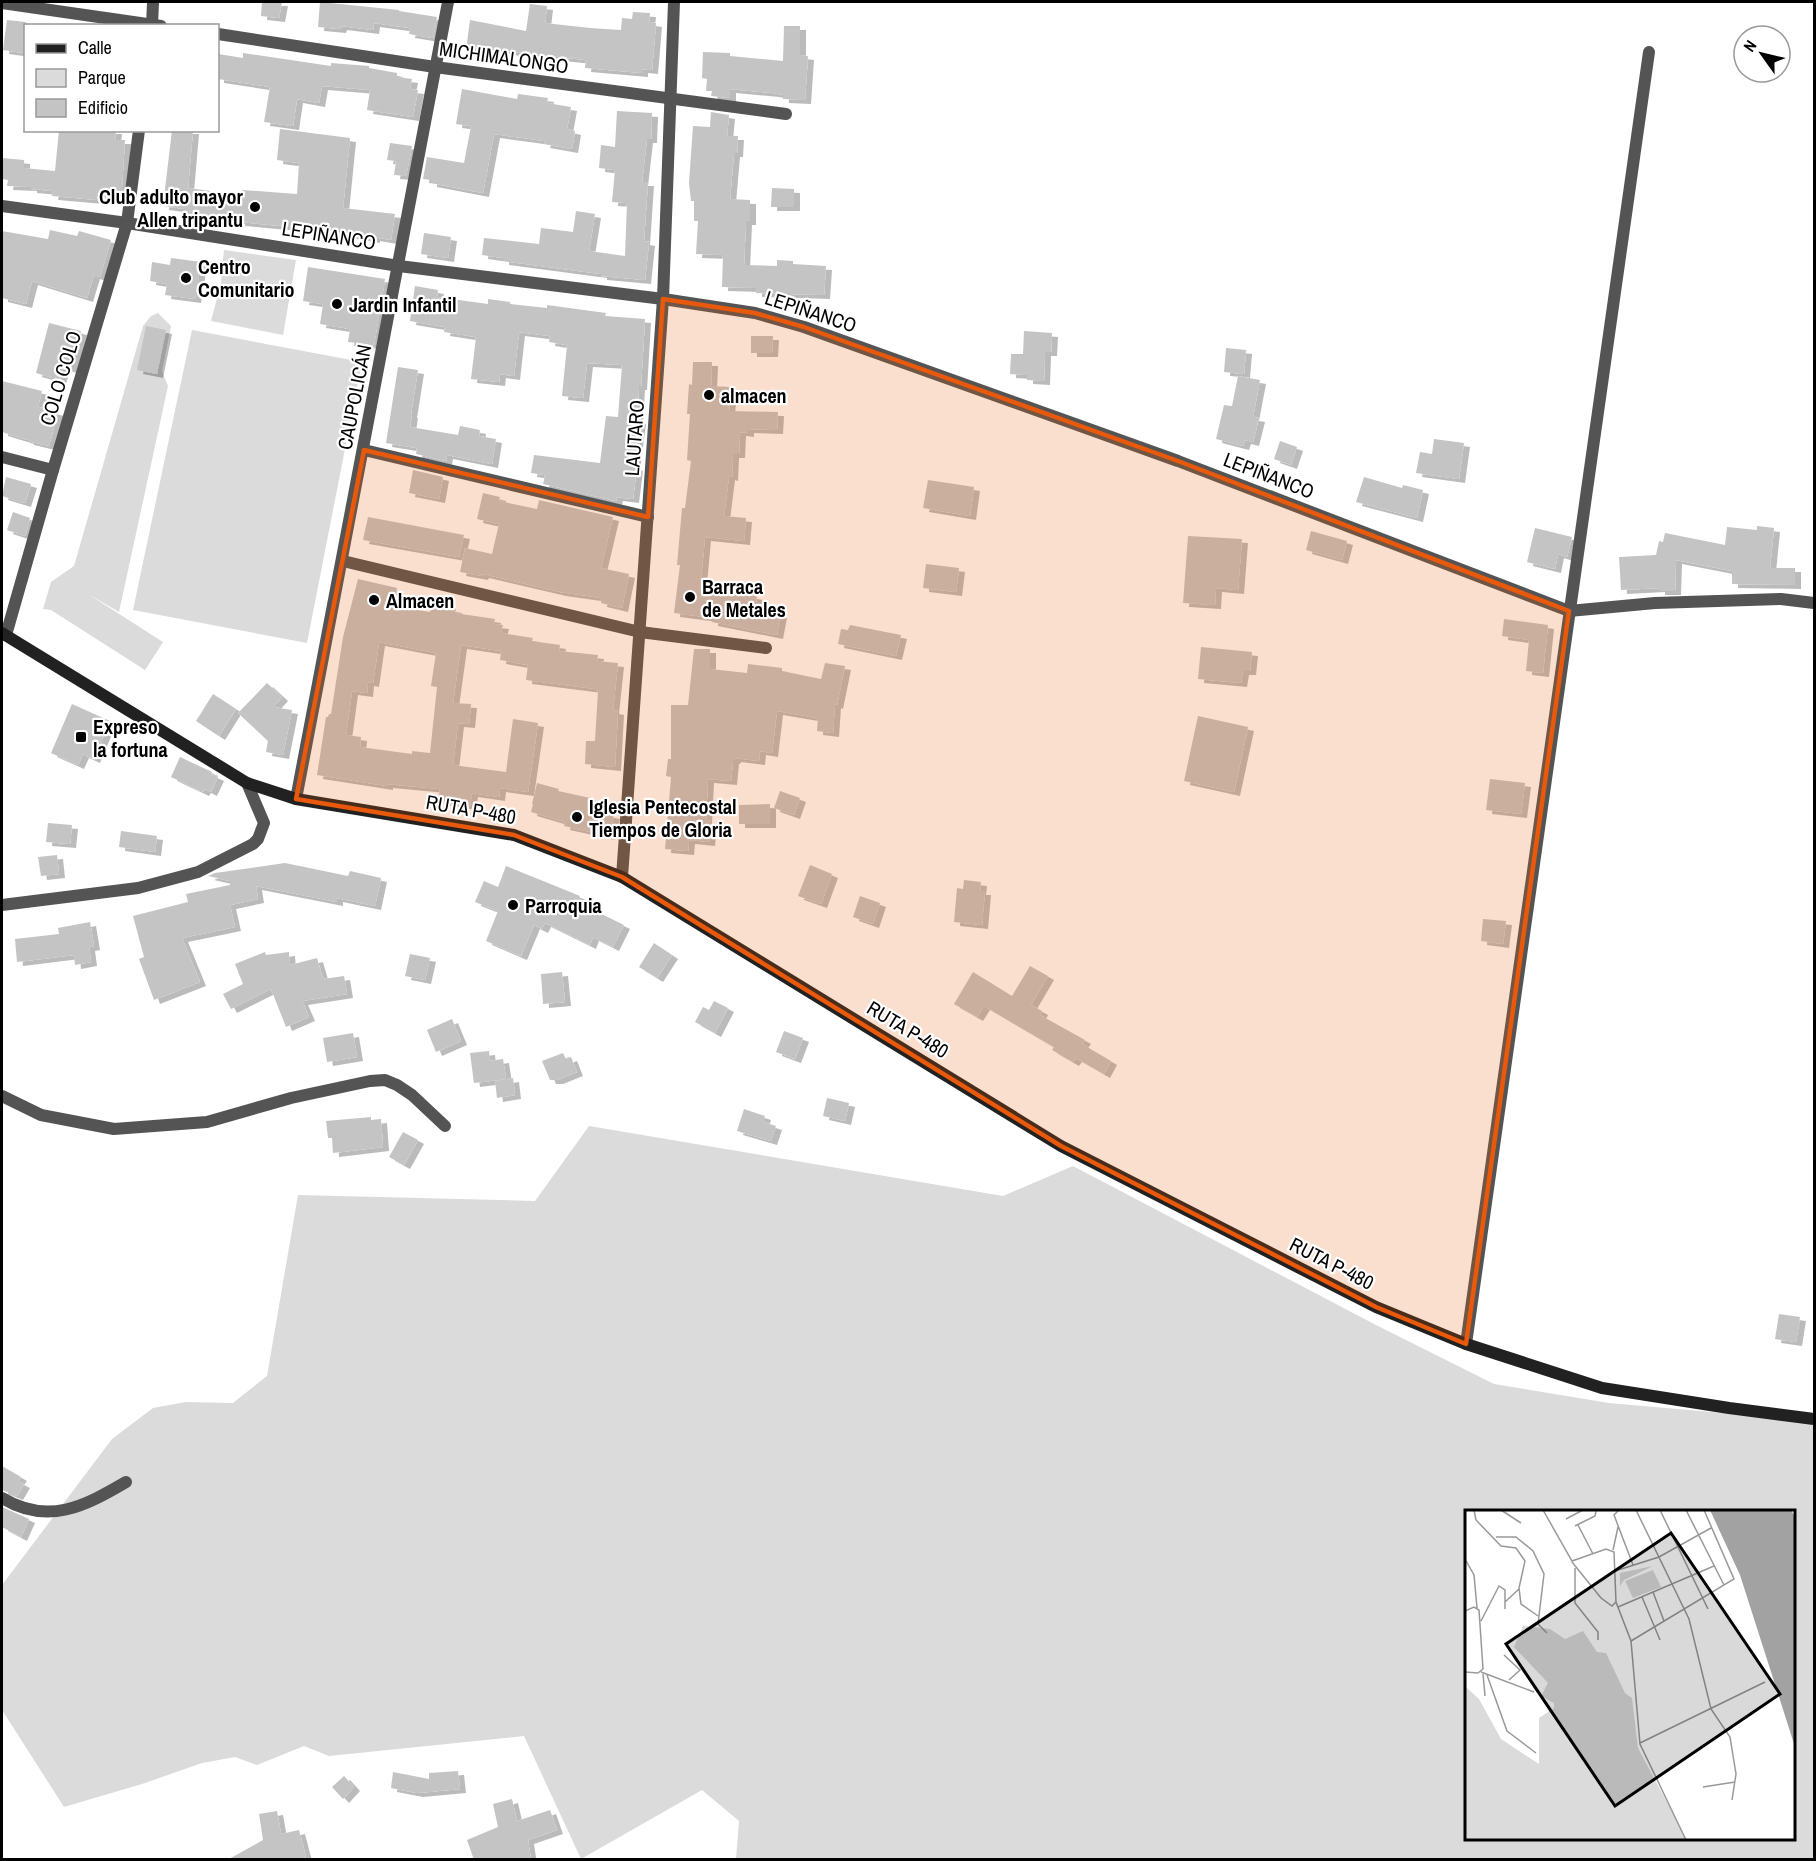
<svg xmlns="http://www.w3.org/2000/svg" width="1816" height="1861" font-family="'Archivo Narrow',sans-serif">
<defs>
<filter id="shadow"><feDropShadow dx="6" dy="4" stdDeviation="0" flood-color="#0004"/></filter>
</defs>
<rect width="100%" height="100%" fill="#fff"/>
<g fill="#dbdbdb" fill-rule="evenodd">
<path d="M224 250 296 260 283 335 211 321 221 283Z"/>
<path d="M158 313 171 326 162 371 168 386 119 612 88 594 163 642 145 670 51 610 43 609 51 582 74 566 143 326 151 316Z"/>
<path d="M192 330 362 362 307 643 133 610Z"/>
<path d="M589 1126 1003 1196 1073 1166 1376 1325 1494 1384 1609 1403 1814 1421V1859H736L739 1821 702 1790 581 1859 524 1736 329 1756 304 1746 257 1765 235 1757 202 1763 142 1784 64 1807 2 1710V1585L112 1439 153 1408 186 1402 233 1403 267 1376 298 1195 535 1201ZM1466 1512H1794V1838H1466Z"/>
</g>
<g fill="#c4c4c4" fill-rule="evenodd" filter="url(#shadow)">
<path d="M262 2H282L279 18 261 16Z"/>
<path d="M320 2 399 10V11L437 17 433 38 409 34 410 28 374 23 373 30 341 26 340 29 318 27Z"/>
<path d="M530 4 547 6 545 23 590 28 621 30 622 18 632 19 633 12 650 13 649 22 656 23 652 70 642 69V73L585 68 586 60 513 52 483 46 482 52 466 50 470 20 526 31Z"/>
<path d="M7 20 26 22 24 53 3 50Z"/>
<path d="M784 26H800V55L808 56 805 100 783 99V95L773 93 730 89V98L711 96 712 91H706L707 79 702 78 703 52 730 53V56L783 61Z"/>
<path d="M243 53 331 66V63L369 66V68L397 73V77L412 79 410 89 418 90 413 117 367 110 370 90 322 86 319 103 297 99 293 126 264 122 270 87 218 79V54L243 58Z"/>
<path d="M462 89 517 99 518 94 548 98 547 103 571 107 567 129 575 131 572 149 544 144 545 141 494 134 483 193 431 183V180L423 179 427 157 464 163 471 126 456 124Z"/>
<path d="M617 111 652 113 651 139H647L642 182H648L644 241 649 242 645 280 601 276V274L503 261V258L482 255 484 238 539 244 541 228 573 232 576 211 595 214 589 251 625 256 627 203 612 202 615 170 599 168 601 145 615 147Z"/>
<path d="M711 112 729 115 727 136H738L737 153H734L730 199 750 200V221H746L744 265 777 266V260L793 261V264L826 266 824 295 756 293V288L722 287 723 255 696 254 698 221H694V201H691L689 183 693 126 710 127Z"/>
<path d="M280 129 350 138 343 208 395 214 391 240 374 237V239L314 229 239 222V220L185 214V209L163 206 172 130H193L188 188 241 195 242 190 297 194 299 163 277 160Z"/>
<path d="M59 130H116L115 140H125L121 202 52 196 53 191 31 189V187L7 186 8 180 2 179V158L24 160V168L55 171Z"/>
<path d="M390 143 412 146 406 176 394 175 396 161 387 160Z"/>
<path d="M772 188 794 189V207H771Z"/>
<path d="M50 230 77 236 79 231 111 240 100 277 94 275 87 298 32 281 26 304 2 298V231L48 239Z"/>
<path d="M424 233 451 237 448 258 421 254Z"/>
<path d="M171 258 201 262 195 299 165 295 167 284 150 281 152 262 170 265Z"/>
<path d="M308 267 385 279 374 345 348 342 350 329 320 324 323 304 303 301Z"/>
<path d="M415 286 438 290 437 297 488 304V299L510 302V304L547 308V305L606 313 605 316 645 319 641 386H639L637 420H640L634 466 637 467 633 499 617 497 616 501 543 484 545 475 531 473 534 455 600 463 606 416 618 417 622 365 587 363 583 398 562 396 567 345 549 342 550 336 519 332 514 376 500 374 499 382 471 379 476 337 444 332 445 327 410 321Z"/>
<path d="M49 323 81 331 71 369 64 367 60 380 36 373Z"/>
<path d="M146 326 166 330 157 374 137 370Z"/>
<path d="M1024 331 1052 333 1051 352H1045L1044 381 1027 380V375L1010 374 1011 354H1023Z"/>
<path d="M751 336H773L772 353H751Z"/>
<path d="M1226 348 1246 350 1244 374 1224 372Z"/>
<path d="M693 362H712L711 386 731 387 729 411 778 412 777 430 748 429V433L740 432 739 454H733L732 477 729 476 724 516 746 518 744 541 705 537 701 580 705 581 704 586 757 596 755 609 781 614 777 635 712 622V618L674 613 680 565H677L682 508H685L691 461 687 460 690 414H687L689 384 692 385Z"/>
<path d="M398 367 418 370 411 414H412L410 427 458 435 460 426 480 430 479 436 496 439 492 464 447 455 446 461 416 454 417 448 386 443Z"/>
<path d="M1238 376 1260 380 1253 417 1259 418 1253 442 1245 440 1243 446 1216 439 1224 405 1232 406Z"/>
<path d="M2 381 42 391 38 407 58 412 49 446 28 441V440L2 432Z"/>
<path d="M1434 439 1464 443 1459 479 1416 473 1420 452 1432 454Z"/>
<path d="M1280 441 1297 447 1291 465 1274 459Z"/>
<path d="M413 470 443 477 439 499 409 493Z"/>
<path d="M6 477 31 484 25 503 2 496Z"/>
<path d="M1364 477 1402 488 1403 485 1423 490 1417 518 1356 502Z"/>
<path d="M928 480 974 487 970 516 923 508Z"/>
<path d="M483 493 500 497 499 501 537 509 539 500 613 517 601 568 629 574 622 608 601 603 602 598 560 592 483 574 482 576 460 572 465 548 492 554 499 524 477 519Z"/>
<path d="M13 512 30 518 25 536 7 530Z"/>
<path d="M368 517 464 535 459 557 363 540Z"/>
<path d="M1757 526 1774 528 1770 568H1795V585L1732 584V571L1676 560 1675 591H1659V588L1621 590 1619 557 1656 555 1659 541 1663 542 1665 533 1725 545 1727 527 1757 530Z"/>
<path d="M1535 528 1572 537 1567 557 1558 554 1555 569 1527 562Z"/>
<path d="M1311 531 1347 541 1342 560 1306 550Z"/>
<path d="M1188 536 1242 539 1238 590 1216 588 1215 605 1183 603Z"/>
<path d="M926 564 959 568 956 592 923 588Z"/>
<path d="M358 579 397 588 393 606 430 612 431 605 456 609 455 613 495 619 494 624 503 625 501 633 533 638 532 641 560 645 559 651 598 655 597 661 618 663 613 710 618 711 615 767 585 764 586 741H595L598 691 596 689 526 680 528 665 500 660 501 651 461 645 453 703 471 704 469 724 458 723 453 765 506 772 513 719 538 723 528 792 500 788 499 797 472 793 470 806 438 801 440 789 387 784V786L317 775 326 717H328L329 714H331L343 637ZM379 642 436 653 431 686 437 687 430 753 412 751V754L360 747 361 737 346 735 352 691 367 693 368 682 373 683Z"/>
<path d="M1504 619 1548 625 1543 673 1526 671 1529 640 1502 636Z"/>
<path d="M850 625 901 635 896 656 838 644 841 629 848 630Z"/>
<path d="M1201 647 1252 652 1250 671H1243L1241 683 1198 679Z"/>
<path d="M694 649H710V669L747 673 748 664 782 668V671L821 679 825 663 845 666 837 705 835 704 833 733 817 731 818 718 777 711 772 753 760 751 759 761 735 758 734 760H733L731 781 708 779 706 820 711 821 709 842 689 840 688 851 665 849 671 777 666 776 668 759H671V705H688Z"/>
<path d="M267 683 282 697 273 707 292 710 283 755 266 752 268 741 238 713Z"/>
<path d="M213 694 236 709 219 736 196 721Z"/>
<path d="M72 704 110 721 94 759 83 754 78 765 51 753Z"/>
<path d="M1198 716 1248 727 1234 792 1184 781Z"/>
<path d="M180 757 212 772 211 774 218 777 211 792 205 789 203 792 171 777Z"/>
<path d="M1490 779 1525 783 1521 814 1486 810Z"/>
<path d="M537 783 559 789 558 791 595 799 594 811 614 815 609 836 564 826 565 822 531 812 533 804H532Z"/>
<path d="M780 791 800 798 794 815 774 808Z"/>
<path d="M770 804V824H739V805Z"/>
<path d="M48 823 72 825 70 844 46 842Z"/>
<path d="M121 831 157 836 155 852 119 847Z"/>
<path d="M57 855 59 874 41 876 38 857Z"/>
<path d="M285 863 348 876 350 871 381 878 375 906 337 898V902L256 886 258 899 230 905 235 927 182 938 200 982 154 1000 139 959 144 957 133 916 188 902 186 894 230 885V881L208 876 215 873Z"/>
<path d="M810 865 832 874 821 904 798 896Z"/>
<path d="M506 866 580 896 577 902 624 925 613 947 593 937 590 945 545 923 542 929 534 925 521 956 486 941 498 911 475 902 484 881 498 887Z"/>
<path d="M964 880 981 882 980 891H985L982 925 954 922 957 888 963 889Z"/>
<path d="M860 896 880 903 873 924 853 917Z"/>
<path d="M1483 919 1506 921 1503 944 1481 941Z"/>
<path d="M90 922 94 946 89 947 91 962 75 965 74 955 17 962 15 939 59 934 58 928Z"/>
<path d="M654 943 672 955 657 978 639 967Z"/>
<path d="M265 952 266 955 289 952 290 965 317 958 323 979 344 976 347 994 302 1001 309 1017 286 1027 271 989 231 1009 223 994 243 984 235 964Z"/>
<path d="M410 954 430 958 425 980 405 976Z"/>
<path d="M1030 966 1048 976 1031 1005 1042 1011 1040 1015 1085 1040 1082 1044 1111 1061 1104 1074 1076 1058 1073 1062 1052 1050 1054 1047 984 1006 977 1017 954 1004 973 972 1012 996Z"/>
<path d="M562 972 565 1002 543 1004 541 974Z"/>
<path d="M714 1001 728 1008 715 1033 695 1022 703 1007 709 1010Z"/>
<path d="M452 1019 461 1041 436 1052 427 1030Z"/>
<path d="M784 1031 803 1038 795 1059 776 1052Z"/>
<path d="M353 1033 357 1057 327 1062 323 1038Z"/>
<path d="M489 1051 490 1061 503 1059 506 1079 474 1083 470 1053Z"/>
<path d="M563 1053 566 1059 571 1057 577 1072 557 1080H550L542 1061Z"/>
<path d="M513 1078 515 1095 497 1098 495 1081Z"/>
<path d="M827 1098 849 1103 845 1121 823 1116Z"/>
<path d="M744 1109 765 1116 763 1122 776 1126 771 1141 737 1131Z"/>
<path d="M371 1117V1120L381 1119 383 1147 333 1153 332 1138H328L326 1121Z"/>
<path d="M403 1132 418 1140 404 1165 389 1157Z"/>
<path d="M1779 1314 1800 1317 1796 1342 1775 1339Z"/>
<path d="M2 1466 21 1477 18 1481 24 1484 17 1496 2 1490Z"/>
<path d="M2 1507 29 1519 21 1537 2 1527Z"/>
<path d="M458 1771 460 1789 417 1793 391 1788 393 1772 429 1779V1773Z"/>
<path d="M344 1776 354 1787 343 1799 332 1787Z"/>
<path d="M512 1799 517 1821 550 1810 557 1830 528 1840 531 1860H474L467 1840 498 1827 493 1804Z"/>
<path d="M277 1811 281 1834 299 1830 306 1857 296 1860H227L263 1840 259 1814Z"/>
</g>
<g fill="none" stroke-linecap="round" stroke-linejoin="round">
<g stroke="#545454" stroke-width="12">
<path d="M2 3 161 26"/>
<path d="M152 26 153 2"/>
<path d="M218 34 435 67 786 114"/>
<path d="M2 206 127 223 399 266 663 299 755 313 804 327 1178 461 1569 611 1655 603 1781 599 1814 603"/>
<path d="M364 450 648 517"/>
<path d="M2 457 53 470"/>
<path d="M343 561 640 632 766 648"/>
<path d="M6 635 53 470 127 223 139 130"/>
<path d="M296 799 448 2"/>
<path d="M622 877 663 299 674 2"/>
<path d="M2 905 138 888 198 872 253 844 258 839 264 823 247 783"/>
<path d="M2 1096 41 1115 114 1129 207 1122 291 1098 370 1081 385 1080 397 1085 412 1095 445 1126"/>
<path d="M1466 1344 1649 52"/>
<path d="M2 1498C48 1526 85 1506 126 1482"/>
</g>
<path stroke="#212121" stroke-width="12" d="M2 633 247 783 296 799 514 835 622 877 1061 1146 1376 1307 1466 1344 1602 1388 1729 1408 1814 1419"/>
</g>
<path fill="#e8590c" fill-opacity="0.2" stroke="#e8590c" stroke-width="4.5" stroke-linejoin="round" d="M663 299 755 313 804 327 1178 461 1569 611 1466 1344 1376 1307 1061 1146 622 877 514 835 296 799 364 450 648 517Z"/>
<g fill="#000" stroke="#fff" stroke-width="2">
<circle cx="255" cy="207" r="6"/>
<circle cx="186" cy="278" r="6"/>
<circle cx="337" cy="304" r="6"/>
<circle cx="709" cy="395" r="6"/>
<circle cx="690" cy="597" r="6"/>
<circle cx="374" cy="600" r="6"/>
<rect x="75" y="731" width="12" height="12" rx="3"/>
<circle cx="577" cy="817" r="6"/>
<circle cx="513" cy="905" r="6"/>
</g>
<g text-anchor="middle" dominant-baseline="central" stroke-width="4.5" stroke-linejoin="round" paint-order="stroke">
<g font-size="20" fill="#000" stroke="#fff">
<text transform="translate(504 57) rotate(8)">MICHIMALONGO</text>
<text transform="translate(329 235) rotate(9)">LEPIÑANCO</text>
<text transform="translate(811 311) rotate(18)">LEPIÑANCO</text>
<text transform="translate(60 378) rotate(-73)">COLO COLO</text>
<text transform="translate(354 397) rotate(-79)">CAUPOLICÁN</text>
<text transform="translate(634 438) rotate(-86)">LAUTARO</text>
<text transform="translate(1269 475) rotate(21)">LEPIÑANCO</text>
<text transform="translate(471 809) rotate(10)">RUTA P-480</text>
<text transform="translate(908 1029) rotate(31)">RUTA P-480</text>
<text transform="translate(1332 1263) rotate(27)">RUTA P-480</text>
</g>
<g font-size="20" font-weight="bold" fill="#000" stroke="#fff" text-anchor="start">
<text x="243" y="196" text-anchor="end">Club adulto mayor<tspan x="243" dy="23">Allen tripantu</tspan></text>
<text x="198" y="266">Centro<tspan x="198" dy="23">Comunitario</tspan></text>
<text x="349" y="304">Jardin Infantil</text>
<text x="721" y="395">almacen</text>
<text x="702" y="586">Barraca<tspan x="702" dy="23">de Metales</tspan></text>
<text x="386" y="600">Almacen</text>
<text x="93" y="726">Expreso<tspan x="93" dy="23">la fortuna</tspan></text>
<text x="589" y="806">Iglesia Pentecostal<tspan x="589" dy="23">Tiempos de Gloria</tspan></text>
<text x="525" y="905">Parroquia</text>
</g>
</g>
<g transform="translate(1465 1510)">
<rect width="330" height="330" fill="#fff"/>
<path d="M188 56 159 70 155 76V63ZM188 60 196 77 168 88 160 71ZM58 116 85 119 100 129 118 121 132 142 141 143 160 183 167 188 173 238 222 330H0V176L14 189 36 229 74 254V208L89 198V193L76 186 83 173 49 137Z" fill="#dbdbdb"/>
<path d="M326 0 330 7V237L275 65 245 0Z" fill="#a2a2a2"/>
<path fill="none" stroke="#999" stroke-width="1.5" d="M9 0 11 10 36 36 51 38 60 51 54 78 56 94 73 106M36 0 56 13M78 0 107 51 141 39 149 42 151 92 166 131 175 234 221 330M154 0 149 5 168 55M171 0 224 109 246 199 265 227 271 264 267 290M195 0 243 99M221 0 259 75M101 9 118 0M113 15 128 44M110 16 130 6 131 1M31 27H51L68 41 79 64 73 114 82 123M148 40 153 17M0 49 9 65 12 98M107 52 136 88 147 96 151 92M110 58V93L133 122V130M150 61 194 47 246 18M188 82 199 111M177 87 195 130M40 92 54 79M153 97 249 56M0 101 9 97 14 100 18 159 13 163 0 162M16 111 34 76 40 80V99M166 131 269 69 239 0M39 145 55 160 44 170M16 162 69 182M18 164 20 186M22 165 42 221 71 243M175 233 300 172M238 277 270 272"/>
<path fill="#000" fill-opacity="0.15" stroke="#000" stroke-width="3" d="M206 23 315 184 150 296 41 134Z"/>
<rect width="330" height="330" fill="none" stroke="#000" stroke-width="3"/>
</g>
<rect width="1816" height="1861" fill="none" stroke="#000000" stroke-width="6"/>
<rect x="24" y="24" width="195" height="108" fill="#ffffff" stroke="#999999" stroke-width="1.5"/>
<rect x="36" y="44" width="30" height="9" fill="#212121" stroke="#999999" stroke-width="1.5"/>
<text x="78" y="54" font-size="18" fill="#000000">Calle</text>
<rect x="36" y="69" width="30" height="18" fill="#dbdbdb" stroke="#999999" stroke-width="1.5"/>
<text x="78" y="84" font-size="18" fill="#000000">Parque</text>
<rect x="36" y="99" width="30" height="18" fill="#c4c4c4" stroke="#999999" stroke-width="1.5"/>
<text x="78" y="114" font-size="18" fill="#000000">Edificio</text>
<g transform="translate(1762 54) rotate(304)"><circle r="28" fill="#ffffff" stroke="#999999" stroke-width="1.5"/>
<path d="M0-4.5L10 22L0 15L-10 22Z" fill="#000000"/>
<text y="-9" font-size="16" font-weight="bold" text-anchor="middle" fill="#000000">N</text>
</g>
</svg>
